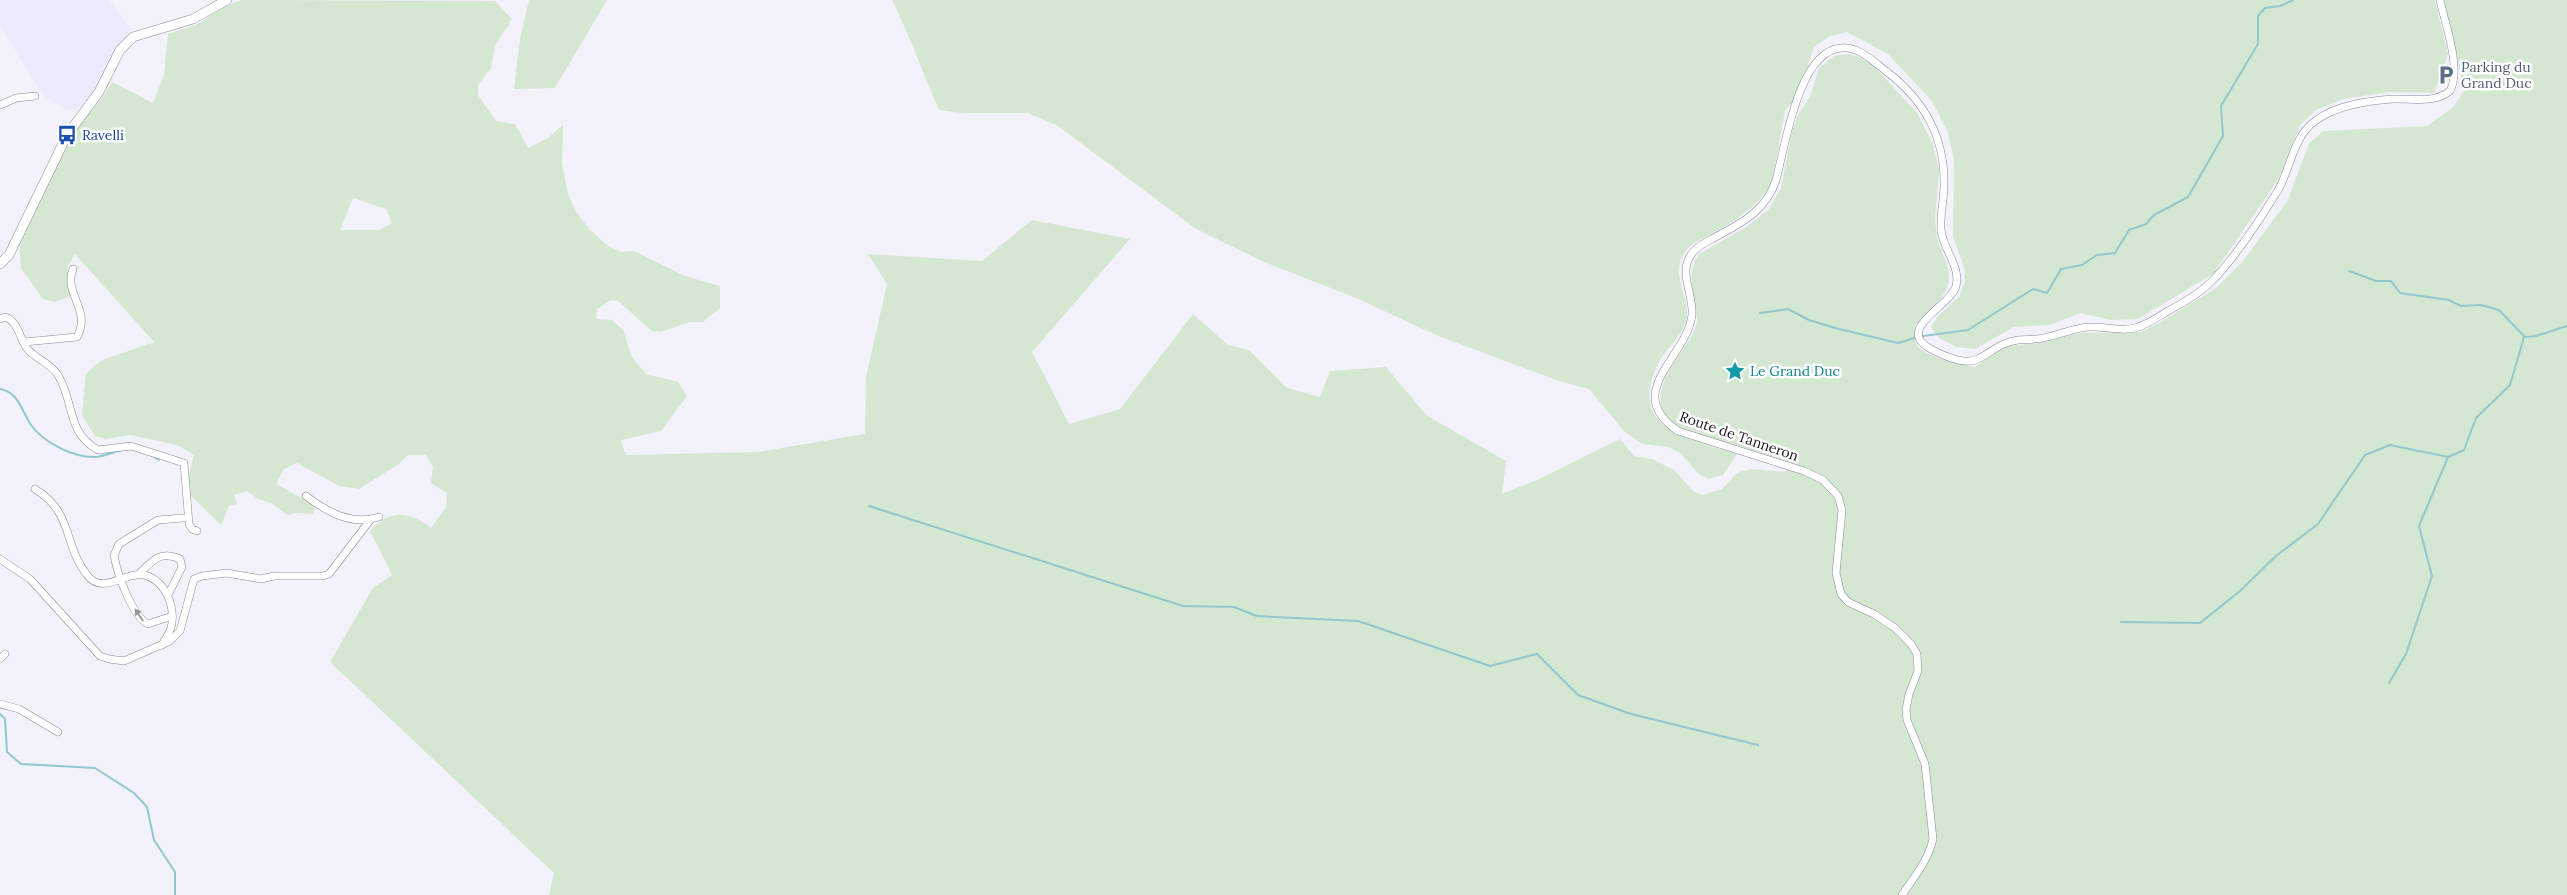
<svg xmlns="http://www.w3.org/2000/svg" width="2567" height="895" font-family="Lora,serif">
<rect width="100%" height="100%" fill="#f3f2fb"/>
<path fill="#eceafd" d="M0 0H109L131 29 86 105 69 111 43 96 0 25Z"/>
<g fill="#d4e7d1" fill-rule="evenodd">
<path d="M241 0 495 1 512 19 495 46 491 68 478 85V95L496 121 515 124 528 148 548 138 563 125 562 164 568 194 576 211 589 229 608 246 621 252 634 251 685 276 720 286V308L703 322H689L661 332 652 331 618 301 611 300 597 309 596 319 612 320 623 330 632 357 646 374 678 382 687 396 661 431 621 440 626 455 757 452 865 434 866 377 887 284 868 254 982 261 1032 220 1130 239 1032 352 1069 424 1120 409 1193 314 1228 345 1249 350 1287 388 1320 397 1330 371 1386 367 1426 415 1506 461 1502 494 1539 479 1620 439 1634 456 1652 459 1674 470 1694 492 1703 495 1722 489 1737 473 1751 469 1785 472 1791 464 1683 432 1662 413C1654 377 1681 359 1695 329 1703 311 1681 280 1699 254L1748 226 1769 209 1781 188 1791 135 1797 117 1810 96 1819 68 1834 56 1849 54 1858 57 1873 65 1917 113 1933 144 1939 171 1935 219 1937 238 1948 268 1949 283 1942 298 1915 325C1915 329 1914 337 1915 341 1920 357 1960 364 1975 367L2004 346 2040 343 2080 333 2141 332 2161 322 2216 288 2243 261 2288 200 2309 143 2324 131 2427 126 2452 108 2464 91 2444 0H2567V895H549L554 873 330 662 373 588 392 575 370 531C391 509 408 511 431 528L446 507 447 493 431 483 433 467 426 455H408L399 464 359 489 339 486 297 463 284 469 276 484 316 506 313 514 297 513 287 515 273 504 258 499 247 491 234 495 237 504 229 506 221 525 185 490 194 455 177 445 130 435 106 439 95 436 82 415 86 374 100 361 154 342 75 254 67 268 74 295 55 302 43 299 21 268 19 242 76 129 103 97 112 82 153 103 164 75 168 34 196 25 222 8ZM353 198 386 209 392 223 380 230H340Z"/>
<path d="M529 0H607L555 88 514 89 520 39Z"/>
<path d="M892 0H2435L2448 54 2434 93 2390 92 2343 99 2316 110 2300 125 2278 180 2213 274 2138 319 2111 320 2080 313 2050 325 2014 327 1975 349 1957 347 1939 338 1931 327 1938 316 1959 297 1965 282 1964 267 1953 237 1954 160 1948 133 1932 101 1888 54 1847 32 1830 36 1814 47 1800 92 1785 111 1772 182C1760 206 1733 222 1710 235 1701 239 1691 243 1685 252 1668 274 1692 298 1686 321 1682 336 1666 349 1659 362 1624 429 1690 439 1737 454L1723 475 1708 479 1699 474 1679 452 1669 447 1642 444 1625 432 1589 389 1559 381 1436 335 1356 298 1262 261 1196 229 1058 126 1028 113H962L939 110C923 74 910 36 892 0Z"/>
</g>
<g fill="none" stroke-linecap="round" stroke-linejoin="round">
<g stroke="#92c7cf" stroke-width="2">
<path d="M2349 271 2376 281H2391L2400 293 2449 300 2461 306 2481 305 2499 310 2524 336"/>
<path d="M1760 313 1788 309 1809 320 1835 328 1898 343 1918 337"/>
<path d="M1923 336 1968 330 2033 289 2047 293 2061 269 2082 265 2097 255 2115 253 2129 230 2146 224 2154 215 2188 197 2223 136 2221 106 2258 44V16L2265 8 2280 6 2293 0"/>
<path d="M0 389C19 392 22 412 31 425 44 443 74 458 96 457 104 456 114 452 122 450"/>
<path d="M151 455 159 460"/>
<path d="M869 506 1183 606 1234 607 1257 616 1358 621 1490 666 1537 654 1578 695 1631 714 1758 745"/>
<path d="M2121 622 2200 623 2240 591 2276 556 2318 524 2365 455 2390 445 2448 457 2464 450 2476 418 2510 385 2524 337 2536 336 2567 326"/>
<path d="M2389 683 2406 654 2432 576 2419 526 2448 457"/>
<path d="M0 714 5 719 7 752 21 764 95 768 134 793 147 807 154 840 175 872V895"/>
</g>
<defs>
<g id="minor">
<path d="M0 105 16 98 35 96"/>
<path d="M0 319 5 317C17 320 20 338 26 347 34 359 50 362 58 375 75 403 66 432 98 450L131 446 184 463 189 524 192 529 197 531"/>
<path d="M24 342 77 337C92 310 63 294 73 269"/>
<path d="M35 489C74 513 63 545 87 575 103 596 125 571 144 575 166 580 176 608 171 628 169 634 165 639 162 645"/>
<path d="M306 496C327 512 352 526 379 517"/>
<path d="M0 559 30 579 100 656 109 659 124 661 170 641 180 631 194 579 202 576 227 573 261 579 274 576H323L329 574 371 519"/>
<path d="M139 574C152 561 160 550 180 559L182 567 168 595"/>
<path d="M172 616 148 624C132 616 117 573 114 555L119 544 158 520 183 518"/>
<path d="M0 659 5 654"/>
<path d="M0 704 19 709 58 732"/>
<path d="M1902 895C1914 877 1928 861 1933 839L1925 764 1907 720 1906 710 1909 694 1918 671 1917 654 1911 644 1895 628 1874 614 1848 602 1841 594 1836 573 1842 510 1838 496 1823 480 1804 471 1678 431C1621 392 1687 358 1692 315 1694 294 1676 270 1694 251 1698 246 1706 242 1712 239 1739 224 1766 212 1776 180 1785 148 1798 51 1841 48 1858 46 1873 61 1886 71 1924 100 1945 136 1944 185 1944 200 1940 214 1941 229 1942 249 1961 265 1956 286 1952 305 1895 328 1929 348 1942 355 1964 366 1978 359 1992 352 2001 342 2018 340 2028 339 2038 340 2047 337 2062 334 2076 327 2091 327 2105 326 2120 332 2135 328 2147 325 2158 317 2168 311 2183 303 2199 294 2211 282 2235 258 2259 221 2277 192 2291 169 2292 138 2315 121 2336 105 2367 101 2393 99 2413 98 2433 104 2450 91 2462 69 2445 24 2440 0"/>
</g>
<path id="major" d="M0 264 9 255 67 135 99 92 120 50 133 37 193 19 227 0"/>
</defs>
<use href="#minor" stroke="#8a889e" stroke-width="8"/>
<use href="#major" stroke="#8a889e" stroke-width="10"/>
<use href="#minor" stroke="#fff" stroke-width="7"/>
<use href="#major" stroke="#fff" stroke-width="9"/>
</g>
<defs><path id="oneway-solid" d="M-6-.8H1V-3.2L6.5 0L1 3.2V.8H-6Z" transform="scale(1.25)"/></defs>
<use fill="#97979b" href="#oneway-solid" transform="translate(139 615) rotate(-123)"/>
<defs>
<symbol id="parking-bare" viewBox="-9 -9 18 18"><path d="M-3.5-5.5H1a3.5 3.5 0 0 1 0 7H-1V5.5H-3.5ZM-1-3.4V-.6H.8a1.4 1.4 0 0 0 0-2.8Z" fill="#5c6f8a" stroke="#fff" stroke-width="2.5" paint-order="stroke"/></symbol>
<symbol id="bus-bare" viewBox="-9 -9 18 18"><path d="M-5-6H5V4H4V6H2V4H-2V6H-4V4H-5ZM-3.5-4V0h7V-4ZM-3.5 1.2v1.5H-2V1.2ZM2 1.2v1.5H3.5V1.2Z" fill="#1a4fb4" stroke="#fff" stroke-width="2.5" paint-order="stroke"/></symbol>
<symbol id="sight-bare" viewBox="-9 -9 18 18"><path d="M0-6L1.8-2.2L6-1.7L2.9 1.2L3.7 5.4L0 3.3L-3.7 5.4L-2.9 1.2L-6-1.7L-1.8-2.2Z" fill="#0f9aa8" stroke="#fff" stroke-width="2.5" paint-order="stroke"/></symbol>
</defs>
<g fill-rule="evenodd">
<use href="#parking-bare" x="2432" y="61" width="28" height="28"/>
<use href="#bus-bare" x="53" y="121" width="28" height="28"/>
<use href="#sight-bare" x="1721" y="357" width="28" height="28"/>
</g>
<g text-anchor="middle" dominant-baseline="central" stroke-width="5" stroke-linejoin="round" paint-order="stroke">
<g font-size="14" fill="#4e5e75" stroke="#fff" text-anchor="start">
<text x="2461" y="67">Parking du<tspan x="2461" dy="16">Grand Duc</tspan></text>
</g>
<g font-size="14" fill="#164399" stroke="#fff" text-anchor="start">
<text x="82" y="135">Ravelli</text>
</g>
<g font-size="14" fill="#0d838f" stroke="#fff" text-anchor="start">
<text x="1750" y="371">Le Grand Duc</text>
</g>
<g font-size="14" fill="#181720" stroke="#fff">
<text transform="translate(1739 436) rotate(19)">Route de Tanneron</text>
</g>
</g>
</svg>
